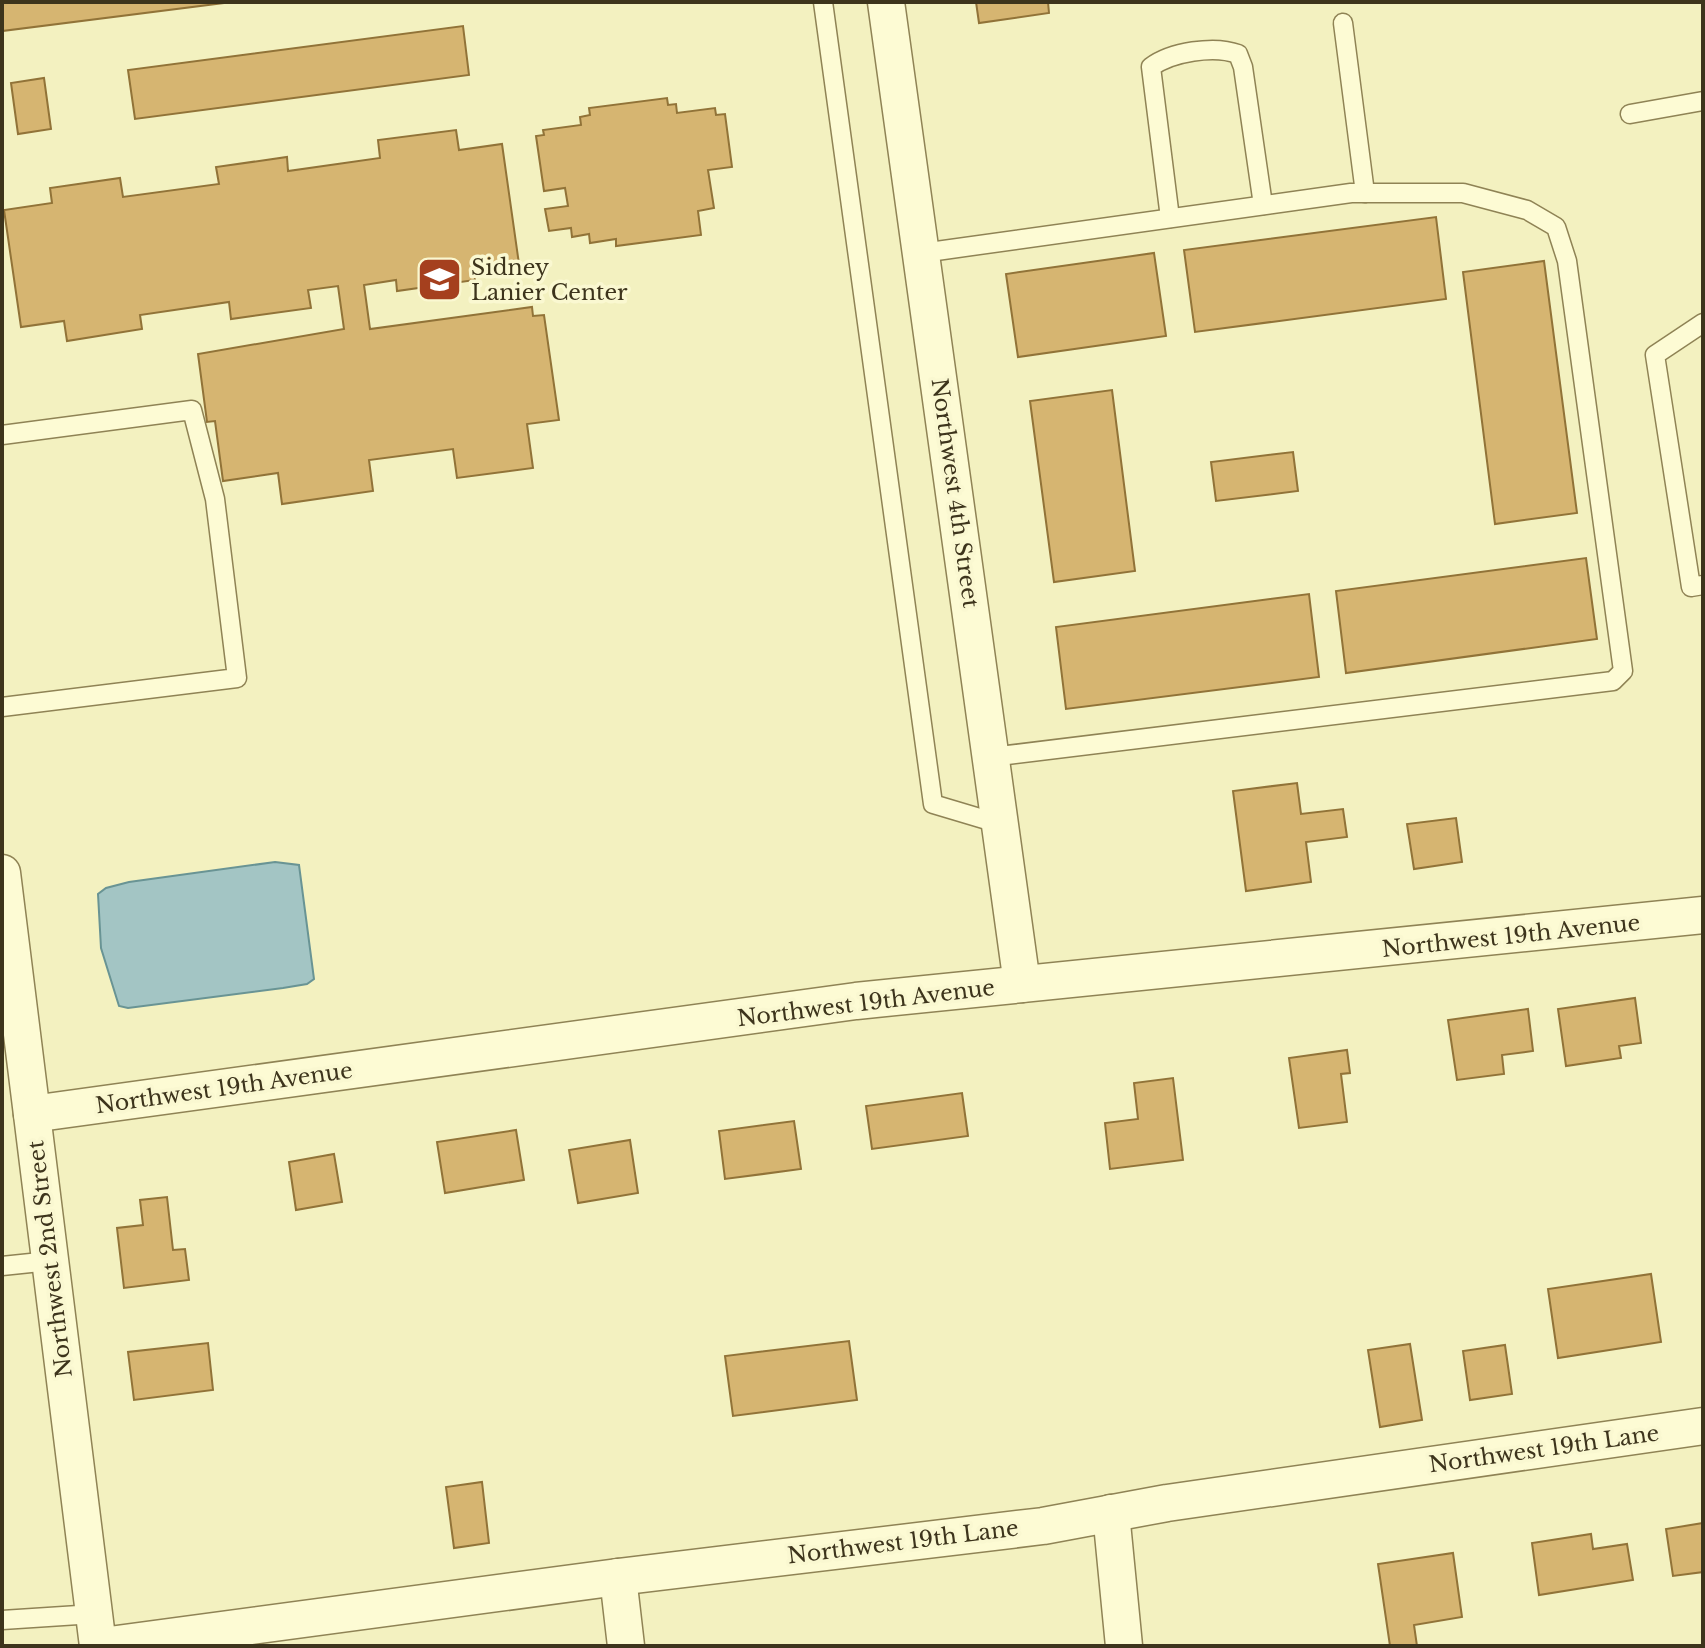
<svg xmlns="http://www.w3.org/2000/svg" width="1705" height="1648" font-family="'Libre Baskerville',serif">
<rect width="100%" height="100%" fill="#f3f1c0"/>
<path fill="#a3c5c4" stroke="#699494" stroke-width="2" d="M275 862 299 865 314 979 307 984 283 988 128 1008 119 1006 101 948 98 894 106 888 129 882Z"/>
<g fill="#d6b571" stroke="#917338" stroke-width="2">
<path d="M2 2H232L2 31Z"/>
<path d="M976 2H1048L1049 13 979 23Z"/>
<path d="M463 26 469 75 135 119 128 70Z"/>
<path d="M44 78 51 129 18 134 11 83Z"/>
<path d="M667 98 668 105 676 104 677 113 715 108 716 115 725 114 732 167 708 170 714 208 698 211 701 235 616 246V239L590 243 589 234 572 237 571 228 549 231 545 209 568 206 565 188 544 191 536 136 544 135 543 130 581 125 580 117 590 115 589 108Z"/>
<path d="M456 130 459 150 502 144 519 264 474 270 475 280 397 291 396 280 364 285 370 329 532 307 533 316 544 315 559 420 527 424 533 468 457 478 453 449 369 460 373 491 282 504 278 473 223 481 215 421 207 422 198 354 344 329 338 286 308 290 311 308 231 319 229 302 140 315 142 329 67 341 64 321 21 327 4 210 52 203 50 188 120 178 123 197 219 184 216 167 287 157 288 171 380 158 378 140Z"/>
<path d="M1436 217 1446 299 1195 332 1184 250Z"/>
<path d="M1154 253 1166 336 1018 357 1006 274Z"/>
<path d="M1544 261 1577 513 1495 524 1463 272Z"/>
<path d="M1112 390 1135 571 1054 582 1030 401Z"/>
<path d="M1293 452 1298 491 1216 501 1211 462Z"/>
<path d="M1586 558 1597 639 1346 673 1336 591Z"/>
<path d="M1309 594 1319 677 1066 709 1056 627Z"/>
<path d="M1297 783 1301 814 1343 809 1347 837 1306 842 1311 882 1246 891 1233 791Z"/>
<path d="M1456 818 1462 862 1414 869 1407 824Z"/>
<path d="M1635 998 1641 1043 1619 1046 1621 1058 1566 1066 1558 1009Z"/>
<path d="M1528 1009 1533 1051 1502 1055 1504 1074 1457 1080 1448 1020Z"/>
<path d="M1347 1050 1350 1073 1341 1074 1347 1122 1299 1128 1289 1058Z"/>
<path d="M1173 1078 1183 1160 1110 1169 1105 1123 1138 1119 1134 1083Z"/>
<path d="M962 1093 968 1136 872 1149 866 1106Z"/>
<path d="M794 1121 801 1169 725 1179 719 1131Z"/>
<path d="M516 1130 524 1180 445 1193 437 1142Z"/>
<path d="M630 1140 638 1193 578 1203 569 1150Z"/>
<path d="M334 1154 342 1202 296 1210 289 1162Z"/>
<path d="M167 1197 173 1250 185 1249 189 1280 124 1288 117 1228 143 1225 140 1200Z"/>
<path d="M1651 1274 1661 1342 1558 1358 1548 1289Z"/>
<path d="M849 1341 857 1400 733 1416 725 1356Z"/>
<path d="M208 1343 213 1390 134 1400 128 1352Z"/>
<path d="M1410 1344 1422 1420 1380 1427 1368 1350Z"/>
<path d="M1505 1345 1512 1394 1470 1400 1463 1351Z"/>
<path d="M482 1482 489 1543 454 1548 446 1487Z"/>
<path d="M1703 1523V1572L1673 1576 1666 1529Z"/>
<path d="M1591 1534 1593 1549 1627 1544 1633 1580 1539 1595 1532 1543Z"/>
<path d="M1453 1553 1462 1617 1414 1625 1417 1646H1390L1378 1564Z"/>
</g>
<g fill="none" stroke-linecap="round" stroke-linejoin="round">
<defs>
<g id="lane">
<path d="M823 2 933 804 1000 824"/>
<path d="M1343 23 1365 193"/>
<path d="M1630 114 1703 101"/>
<path d="M1170 218 1151 67C1171 52 1214 45 1238 54L1243 67 1263 205"/>
<path d="M922 253 1351 193H1463L1527 210 1556 227 1567 261 1623 671 1613 681 991 757"/>
<path d="M1703 323 1655 355 1691 587 1703 585"/>
<path d="M2 435 192 410 215 499 237 678 2 707"/>
<path d="M2 1266 50 1261"/>
<path d="M2 1620 94 1614"/>
</g>
<g id="street">
<path d="M886 2 1022 984"/>
<path d="M2 873 98 1646"/>
<path d="M32 1114 856 1001 1703 915"/>
<path d="M1111 1513 1124 1646"/>
<path d="M618 1577 626 1646"/>
<path d="M102 1646 618 1577 1043 1526 1167 1503 1703 1426"/>
</g>
</defs>
<use href="#lane" stroke="#8f8355" stroke-width="21"/>
<use href="#street" stroke="#8f8355" stroke-width="39"/>
<use href="#lane" stroke="#fdfbd4" stroke-width="18"/>
<use href="#street" stroke="#fdfbd4" stroke-width="36"/>
</g>
<defs>
<symbol id="school-square" viewBox="-11 -11 22 22"><rect x="-9" y="-9" width="18" height="18" rx="4" fill="#a5401e" stroke="#faf8d1"/><path d="M0-5L7-2L0 1L-7-2ZM-4 1L0 2.5L4 1V4Q0 6-4 4Z" fill="#fff"/></symbol>
</defs>
<g fill-rule="evenodd">
<use href="#school-square" x="414" y="254" width="51" height="51"/>
</g>
<g text-anchor="middle" dominant-baseline="central" stroke-width="7" stroke-linejoin="round" paint-order="stroke">
<g font-size="22" fill="#3d341c" stroke="#faf8d1" text-anchor="start">
<text x="471" y="267">Sidney<tspan x="471" dy="25">Lanier Center</tspan></text>
</g>
<g font-size="22" fill="#3d341c" stroke="#faf8d1">
<text transform="translate(955 493) rotate(82)">Northwest 4th Street</text>
<text transform="translate(1511 936) rotate(-6)">Northwest 19th Avenue</text>
<text transform="translate(866 1003) rotate(-7)">Northwest 19th Avenue</text>
<text transform="translate(224 1088) rotate(-8)">Northwest 19th Avenue</text>
<text transform="translate(50 1259) rotate(-97)">Northwest 2nd Street</text>
<text transform="translate(1544 1449) rotate(-8)">Northwest 19th Lane</text>
<text transform="translate(903 1542) rotate(-7)">Northwest 19th Lane</text>
</g>
</g>
<rect width="1705" height="1648" fill="none" stroke="#3d341c" stroke-width="8"/>
</svg>
